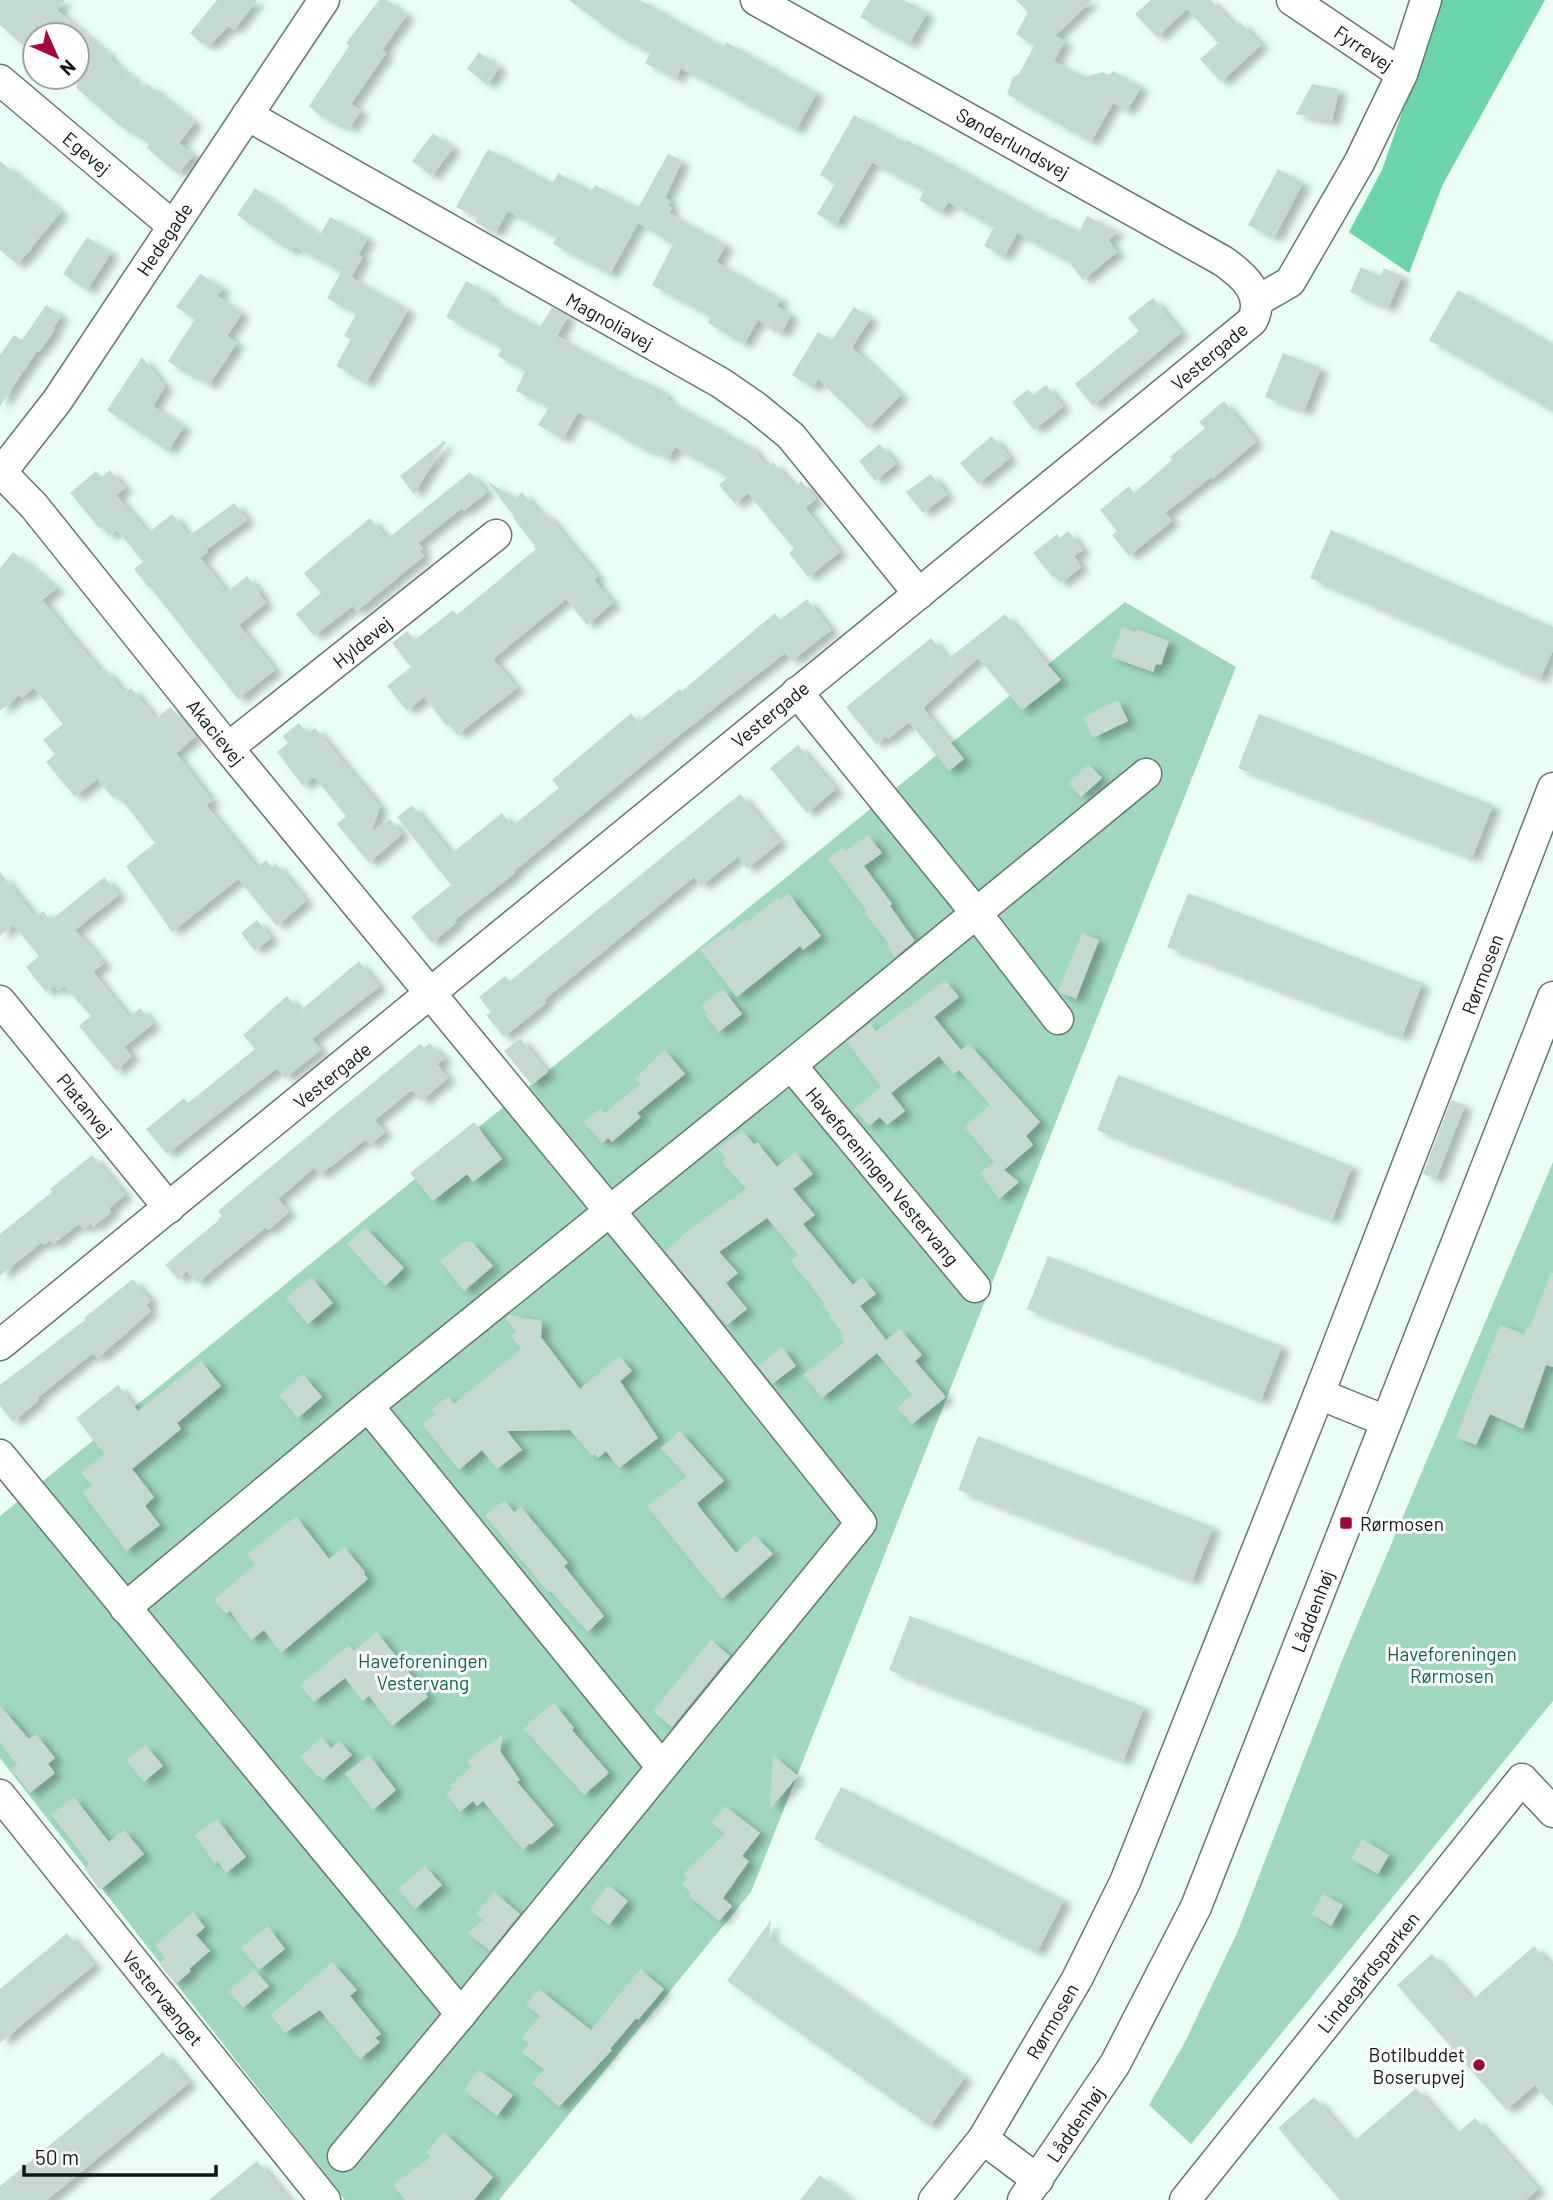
<svg xmlns="http://www.w3.org/2000/svg" width="1553" height="2200" font-family="Barlow,sans-serif">
<defs>
<filter id="shadow"><feDropShadow dx="8" dy="4.5" stdDeviation="3.5" flood-color="#0004"/></filter>
</defs>
<rect width="100%" height="100%" fill="#ebfef5"/>
<g fill="#9fd8bf">
<path d="M1125 602 1236 667 751 1892 499 2200H345L0 1758V1516Z"/>
<path d="M1553 1162V1701L1191 2144 1149 2105 1185 2042 1237 1933 1343 1658Z"/>
</g>
<path fill="#6cd4ab" d="M1441 0H1545L1443 184 1409 273 1349 232 1382 170Z"/>
<g fill="#c6d9d0" filter="url(#shadow)">
<path d="M0 0H65L57 10 112 57 109 58 144 88 147 84 195 122 179 143 194 155 178 174 147 148 149 144 131 130 129 133 77 89V35H35V56L0 25Z"/>
<path d="M217 0H257L234 30 229 26 210 45 201 43 190 33Z"/>
<path d="M379 0H387L407 15 382 50 386 53 351 104 361 111 349 129 340 122 338 125 319 115 309 106 349 46 346 43Z"/>
<path d="M569 0H640L724 47 726 42 817 93 796 130 681 68 676 79 645 63 650 53 612 32Z"/>
<path d="M870 0H904L927 13 909 44 860 17Z"/>
<path d="M1016 0H1092L1055 36 1065 41 1054 61 1085 77 1103 72 1109 75 1113 71 1141 87 1127 111 1113 103 1091 142 1007 94 1013 77 1019 74 1034 46 1016 34 1028 12Z"/>
<path d="M1151 0H1211L1235 27 1240 22 1261 45 1221 82 1200 59 1218 43 1187 9 1157 37 1135 14Z"/>
<path d="M479 52 499 67 488 85 467 69Z"/>
<path d="M1312 84 1339 89 1332 121 1296 114Z"/>
<path d="M854 115 906 143 907 140 1052 220 1054 218 1079 232 1087 216 1117 232 1108 240 1117 252 1083 280 1068 261 1017 233 1004 257 984 246 994 227 948 202 942 213 919 200 924 191 872 162 836 225 817 214 835 184 820 175Z"/>
<path d="M433 133 453 148 432 176 412 161Z"/>
<path d="M488 149 553 183 558 173 592 191 595 185 638 208 668 154 682 161 665 198 671 201 668 206 672 208 669 213 726 245 716 262 781 299 777 306 791 315 781 334 758 320 744 344 708 323 711 317 652 285 673 244 638 223 610 274 553 244 557 237 508 211 495 233 475 222 478 218 456 207Z"/>
<path d="M0 161 61 212 31 248 32 249 17 264 0 250Z"/>
<path d="M1278 169 1303 183 1274 238 1248 225Z"/>
<path d="M255 188 320 235 330 217 368 238 358 255 363 257 351 277 408 310 366 383 336 366 351 339 344 336 356 314 327 298 341 272 296 247 290 251 237 215Z"/>
<path d="M87 237 111 253 87 290 63 274Z"/>
<path d="M1361 267 1380 276 1384 268 1402 276 1388 308 1350 292Z"/>
<path d="M200 274 223 288 217 296 242 313 227 336 237 343 209 385 194 375 192 377 168 361 195 319 176 307Z"/>
<path d="M466 281 492 296 490 300 540 327 552 307 568 316 557 336 637 380 638 378 663 391 662 393 668 396 666 399 751 447 767 467 773 462 794 487 801 481 816 499 805 508 840 552 808 577 789 553 794 549 748 493 735 504 719 485 728 477 675 447 668 459 651 449 650 452 578 412 563 439 538 425 549 407 516 391 525 371 498 356 502 348 446 317Z"/>
<path d="M1458 290 1553 344V411L1429 340Z"/>
<path d="M1153 298 1181 333 1093 406 1075 384 1139 331 1128 318Z"/>
<path d="M46 305 61 316 53 328 55 329 39 352 37 351 0 406V355L14 335 22 340Z"/>
<path d="M854 307 871 318 852 347 901 395 868 428 818 379 813 388 792 375 818 332 832 340Z"/>
<path d="M1283 353 1321 368 1304 411 1265 397Z"/>
<path d="M142 357 165 386 153 406 184 426 168 451 107 410Z"/>
<path d="M1046 385 1063 407 1034 430 1012 402 1028 389 1033 395Z"/>
<path d="M1224 401 1256 442 1212 479 1211 477 1165 513 1172 521 1129 556 1112 535 1117 531 1100 510 1129 486 1134 493 1172 460 1170 457 1205 428 1199 422Z"/>
<path d="M992 436 1010 458 978 484 960 463Z"/>
<path d="M444 441 446 442 414 494 400 476Z"/>
<path d="M880 444 896 464 875 481 859 461Z"/>
<path d="M110 470 125 488 116 495 148 533 172 514 189 536 234 503 247 520 206 550 208 552 200 558 227 592 247 576 260 592 259 594 266 603 239 625 275 670 238 699 150 587 149 588 134 569 143 562 117 530 109 536 101 527 99 528 70 493 96 471 102 477Z"/>
<path d="M470 472 487 492 464 511 462 508 418 543 423 549 420 551 424 556 357 611 353 606 314 636 296 614 321 593 304 573 370 518 387 539Z"/>
<path d="M931 474 947 495 923 513 906 492Z"/>
<path d="M488 482 516 498 522 492 537 510 549 517 598 577 594 580 613 603 587 625 566 599 493 659 517 688 457 735 449 724 447 726 424 697 407 711 387 686 411 667 392 643 407 631 415 640 453 610 457 615 536 549 534 547 535 546 514 519 515 518Z"/>
<path d="M1331 530 1553 627V650L1540 679 1310 578Z"/>
<path d="M1068 531 1083 550 1074 556 1081 567 1061 583 1055 576 1053 578 1033 553 1057 534 1060 538Z"/>
<path d="M13 552 57 588 42 600 101 672 105 669 124 693 131 688 156 719 170 707 196 736 176 753 212 801 206 805 257 868 266 860 272 867 276 864 306 901 277 926 238 879 172 932 126 866 155 843 118 795 113 798 97 779 75 797 46 762 55 754 43 740 63 724 34 688 22 698 19 695 0 711V568Z"/>
<path d="M807 599 831 630 792 661 785 653 682 733 514 871 515 873 455 920 457 922 432 943 411 917 451 885 397 817 412 805 451 854 502 813 512 826 559 788 552 780 631 713 638 722 680 689 682 691 775 613 780 620Z"/>
<path d="M1005 614 1061 680 1022 710 978 658 923 708 964 759 949 771 909 722 888 739 886 737 876 744 846 707 931 638 948 659Z"/>
<path d="M1122 627 1136 632 1137 629 1169 641 1161 665 1156 664 1153 672 1111 657Z"/>
<path d="M1118 700 1128 721 1093 738 1083 717Z"/>
<path d="M1259 714 1493 805 1472 858 1238 768Z"/>
<path d="M299 723 307 734 315 728 380 807 372 831 390 819 402 834 369 863 337 824 346 816 314 777 303 786 277 752 288 743 283 736Z"/>
<path d="M798 745 836 789 807 813 770 768Z"/>
<path d="M1088 764 1102 778 1081 797 1068 783Z"/>
<path d="M740 794 780 842 747 869 738 857 701 886 694 877 544 1000 546 1003 504 1037 486 1015 491 1012 479 997 505 976 510 981Z"/>
<path d="M868 835 882 853 864 866 892 904 890 906 915 941 895 957 887 946 889 944 864 912 867 911 828 859 843 847 846 851Z"/>
<path d="M0 872 35 917 43 911 51 920 104 877 119 895 75 930 104 963 93 972 129 1017 140 1008 153 1024 124 1047 132 1056 116 1071 79 1026 91 1016 64 986 58 991 54 986 46 992 26 967 39 956 13 925 0 936Z"/>
<path d="M788 893 821 936 803 950 800 946 737 997 700 950 730 928 732 931 745 920 747 922 778 898 780 900Z"/>
<path d="M1188 893 1422 983 1402 1037 1167 947Z"/>
<path d="M257 920 271 938 255 951 241 933Z"/>
<path d="M1082 933 1099 940 1076 999 1058 991Z"/>
<path d="M359 961 379 987 312 1039 321 1050 285 1078 277 1068 167 1154 146 1129 184 1098 188 1103 255 1049 243 1035 287 996 300 1011Z"/>
<path d="M945 980 959 997 934 1017 961 1050 969 1044 1040 1122 1026 1136 1033 1145 1004 1170 1019 1182 999 1199 980 1173 994 1162 964 1127 990 1105 959 1070 954 1074 939 1056 891 1093 905 1111 887 1125 880 1117 869 1126 854 1109 881 1087 847 1042 870 1023 876 1031Z"/>
<path d="M723 989 742 1014 719 1032 705 1015 707 1013 701 1006Z"/>
<path d="M520 1038 548 1072 532 1085 504 1051Z"/>
<path d="M430 1043 444 1059 437 1064 448 1078 421 1101 413 1091 409 1092 375 1120 385 1132 370 1145 366 1139 320 1175 314 1168 278 1199 289 1212 268 1230 266 1227 197 1283 187 1271 178 1279 165 1265 219 1220 218 1219 222 1216 218 1211 262 1174 420 1044 424 1048Z"/>
<path d="M665 1050 685 1074 637 1113 641 1117 612 1142 608 1138 602 1143 584 1122 600 1108 605 1113 640 1084 635 1078Z"/>
<path d="M1118 1075 1352 1166 1332 1220 1097 1130Z"/>
<path d="M1451 1100 1465 1105 1436 1179 1423 1174Z"/>
<path d="M474 1122 502 1159 473 1182 467 1174 433 1201 410 1173Z"/>
<path d="M742 1130 754 1144 757 1142 777 1167 795 1152 813 1174 793 1189 815 1215 803 1224 853 1285 862 1277 876 1294 860 1306 886 1340 900 1329 922 1355 915 1361 946 1397 912 1424 897 1408 912 1395 877 1353 822 1398 803 1375 845 1342 840 1336 843 1334 829 1316 830 1314 822 1305 824 1303 791 1261 798 1255 767 1218 719 1252 738 1273 726 1283 747 1309 727 1325 665 1251 689 1230 746 1189 722 1162 726 1159 718 1149Z"/>
<path d="M92 1155 125 1195 109 1208 111 1212 93 1227 91 1223 84 1229 79 1224 53 1244 50 1240 44 1245 42 1242 0 1276V1234L52 1192 50 1189Z"/>
<path d="M365 1227 404 1268 385 1286 347 1244Z"/>
<path d="M464 1242H472L493 1266 464 1291 440 1261Z"/>
<path d="M1048 1256 1282 1346 1261 1400 1027 1309Z"/>
<path d="M1551 1273H1553V1367L1546 1365 1523 1429 1490 1414 1476 1445 1456 1437 1500 1325 1524 1334 1528 1326 1530 1327Z"/>
<path d="M311 1277 333 1303 308 1324 286 1298Z"/>
<path d="M133 1279 151 1301 146 1305 151 1311 98 1358 93 1353 37 1398 39 1400 13 1422 0 1406V1385L85 1320 84 1318Z"/>
<path d="M509 1315 542 1321 541 1337 580 1389 619 1356 632 1371 620 1381 658 1438 619 1468 606 1451 598 1458 595 1454 592 1456 570 1430 507 1431 522 1450 497 1469 482 1450 459 1470 422 1424 436 1414 432 1409 448 1396 454 1404 521 1349 511 1336 516 1332 505 1318Z"/>
<path d="M782 1347 796 1366 772 1384 758 1366Z"/>
<path d="M201 1361 221 1386 177 1423 181 1429 132 1469 154 1497 145 1506 160 1525 126 1551 83 1493 92 1486 81 1472 104 1454 76 1418 118 1385 138 1411Z"/>
<path d="M303 1374 322 1397 298 1418 279 1395Z"/>
<path d="M680 1431 724 1481 697 1503 700 1508 736 1553 755 1535 773 1554 722 1599 647 1506 687 1477 661 1448Z"/>
<path d="M978 1436 1213 1527 1192 1581 958 1490Z"/>
<path d="M504 1500 514 1512 521 1507 568 1563 564 1566 604 1616 588 1632 551 1592 547 1591 485 1515Z"/>
<path d="M296 1516 329 1559 344 1547 365 1572 364 1574 368 1579 281 1653 264 1630 251 1640 230 1611 226 1614 214 1600 255 1565 247 1554Z"/>
<path d="M910 1616 1144 1707 1123 1761 889 1670Z"/>
<path d="M377 1632 428 1697 392 1726 369 1696 362 1701 345 1678 314 1702 300 1685 349 1645 354 1651Z"/>
<path d="M711 1640 730 1656 672 1727 653 1711Z"/>
<path d="M554 1703 574 1728 572 1730 609 1773 584 1795 523 1728Z"/>
<path d="M0 1706 29 1739 36 1734 55 1758 48 1764 55 1773 30 1793 11 1769 17 1765 0 1742Z"/>
<path d="M503 1734 500 1751 520 1780 517 1782 554 1825 531 1845 530 1843 523 1850 483 1801 477 1806 473 1801 460 1812 446 1794 453 1789 450 1785 472 1767 467 1761Z"/>
<path d="M322 1737 331 1748 339 1741 352 1755 323 1780 319 1776 318 1777 300 1757Z"/>
<path d="M146 1745 163 1766 144 1782 126 1760Z"/>
<path d="M369 1755 396 1790 373 1810 345 1774Z"/>
<path d="M773 1755 798 1776 770 1809Z"/>
<path d="M841 1787 1064 1900 1037 1952 814 1839Z"/>
<path d="M74 1797 109 1842 124 1830 144 1854 100 1890 84 1868 89 1864 51 1814Z"/>
<path d="M725 1806 760 1833 742 1856 749 1861 723 1898 732 1906 719 1921 689 1896 691 1893 682 1885 688 1878 684 1875 687 1870 725 1834 712 1823Z"/>
<path d="M217 1819 246 1857 226 1873 218 1861 214 1863 195 1835Z"/>
<path d="M1362 1839 1389 1855 1378 1874 1351 1859Z"/>
<path d="M425 1866 442 1885 415 1909 398 1889Z"/>
<path d="M608 1885 628 1901 609 1925 590 1910Z"/>
<path d="M494 1892 520 1914 490 1951 468 1933 483 1920 476 1914Z"/>
<path d="M1323 1894 1343 1905 1331 1926 1312 1914Z"/>
<path d="M193 1912 205 1927 196 1935 210 1951 189 1969 191 1971 176 1984 159 1964 165 1958 155 1945Z"/>
<path d="M771 1920 769 1938 965 2077 930 2126 727 1981Z"/>
<path d="M268 1926 285 1949 259 1970 241 1948Z"/>
<path d="M67 1933 94 1965 0 2043V1989Z"/>
<path d="M1534 1946 1553 1968V2106L1535 2085 1506 2110 1397 1985 1432 1954 1472 2000Z"/>
<path d="M332 1962 357 1990 350 1996 381 2034 375 2038 380 2042 360 2059 320 2010 285 2033 271 2015Z"/>
<path d="M254 1969 269 1986 243 2008 228 1991Z"/>
<path d="M640 1969 664 1989 638 2020 636 2018 610 2049 612 2050 559 2107 532 2083 544 2070 522 2052 529 2044 522 2038 540 2016 526 2005 539 1989 591 2030Z"/>
<path d="M163 2052 189 2083 47 2200H0V2186Z"/>
<path d="M479 2070 513 2095 497 2116 464 2090Z"/>
<path d="M1416 2088 1456 2134 1475 2118 1538 2189 1526 2200H1340L1278 2128 1314 2097 1353 2142Z"/>
<path d="M444 2132 493 2177 474 2200H405L393 2185 431 2157 426 2152Z"/>
<path d="M257 2161 289 2200H209Z"/>
<path d="M820 2175 851 2200H800Z"/>
</g>
<g fill="none" stroke-linecap="round" stroke-linejoin="round">
<defs>
<g id="minor">
<path d="M1292 0 1402 74"/>
<path d="M0 80 173 226"/>
<path d="M247 115 721 383 757 408 791 436 919 594"/>
<path d="M1257 301 1290 282 1359 163 1402 74 1426 0"/>
<path d="M0 471 34 506 228 748 684 1301 861 1523 461 2014 343 2156"/>
<path d="M0 474 57 401 324 0"/>
<path d="M797 692 977 914 1058 1019"/>
<path d="M228 748 496 535"/>
<path d="M0 1001 169 1208"/>
<path d="M791 1065 975 1287"/>
<path d="M0 1345 1252 321C1266 295 1243 275 1223 261L756 0"/>
<path d="M1319 1394 1386 1421"/>
<path d="M368 1406 661 1766"/>
<path d="M0 1455 461 2014"/>
<path d="M125 1608 368 1406 791 1065 1146 774"/>
<path d="M0 1795 325 2200"/>
<path d="M1038 2180 983 2139 1077 1979 1125 1882 1319 1394 1553 788"/>
<path d="M934 2200 983 2139"/>
<path d="M1023 2200 1115 2064 1196 1907 1553 997"/>
<path d="M1185 2200 1522 1779 1553 1812"/>
</g>
</defs>
<use href="#minor" stroke="#65766e" stroke-width="33"/>
<use href="#minor" stroke="#fff" stroke-width="30"/>
</g>
<g fill="#a2043e" stroke="#fff" stroke-width="2.5">
<rect x="1339" y="1516" width="14" height="14" rx="3.5"/>
<circle cx="1479" cy="2065" r="7"/>
</g>
<g text-anchor="middle" dominant-baseline="central" stroke-width="6" stroke-linejoin="round" paint-order="stroke">
<g font-size="19" fill="#101613" stroke="#fff">
<text transform="translate(1364 48) rotate(34)">Fyrrevej</text>
<text transform="translate(1013 143) rotate(29)">Sønderlundsvej</text>
<text transform="translate(87 153) rotate(40)">Egevej</text>
<text transform="translate(164 239) rotate(-56)">Hedegade</text>
<text transform="translate(610 321) rotate(29)">Magnoliavej</text>
<text transform="translate(1209 356) rotate(-40)">Vestergade</text>
<text transform="translate(362 642) rotate(-39)">Hyldevej</text>
<text transform="translate(770 714) rotate(-39)">Vestergade</text>
<text transform="translate(216 732) rotate(51)">Akacievej</text>
<text transform="translate(1482 974) rotate(-69)">Rørmosen</text>
<text transform="translate(332 1075) rotate(-39)">Vestergade</text>
<text transform="translate(85 1105) rotate(51)">Platanvej</text>
<text transform="translate(883 1176) rotate(50)">Haveforeningen Vestervang</text>
<text transform="translate(1312 1611) rotate(-69)">Låddenhøj</text>
<text transform="translate(1368 1972) rotate(-51)">Lindegårdsparken</text>
<text transform="translate(163 1998) rotate(51)">Vestervænget</text>
<text transform="translate(1052 2021) rotate(-60)">Rørmosen</text>
<text transform="translate(1075 2124) rotate(-56)">Låddenhøj</text>
</g>
<g font-size="19" fill="#101613" stroke="#fff" text-anchor="start">
<text x="1360" y="1523">Rørmosen</text>
<text x="1465" y="2054" text-anchor="end">Botilbuddet<tspan x="1465" dy="22">Boserupvej</tspan></text>
</g>
<g font-size="19" fill="#106348" stroke="#fff">
<text x="1452" y="1653">Haveforeningen<tspan x="1452" dy="22">Rørmosen</tspan></text>
<text x="423" y="1660">Haveforeningen<tspan x="423" dy="22">Vestervang</tspan></text>
</g>
</g>
<g transform="translate(56 56) rotate(135)"><circle r="33" fill="#ffffff" stroke="#9fa2a1" stroke-width="2"/>
<path d="M0-5L12 26L0 18L-12 26Z" fill="#a2043e"/>
<text y="-10" font-size="19" font-weight="bold" text-anchor="middle" fill="#101613">N</text>
</g>
<path d="M24 2165v10h192v-10" fill="none" stroke="#101613" stroke-width="3.5"/>
<text x="35" y="2165" font-size="21" fill="#101613" stroke="#ffffff" stroke-width="5" paint-order="stroke">50 m</text>
</svg>
